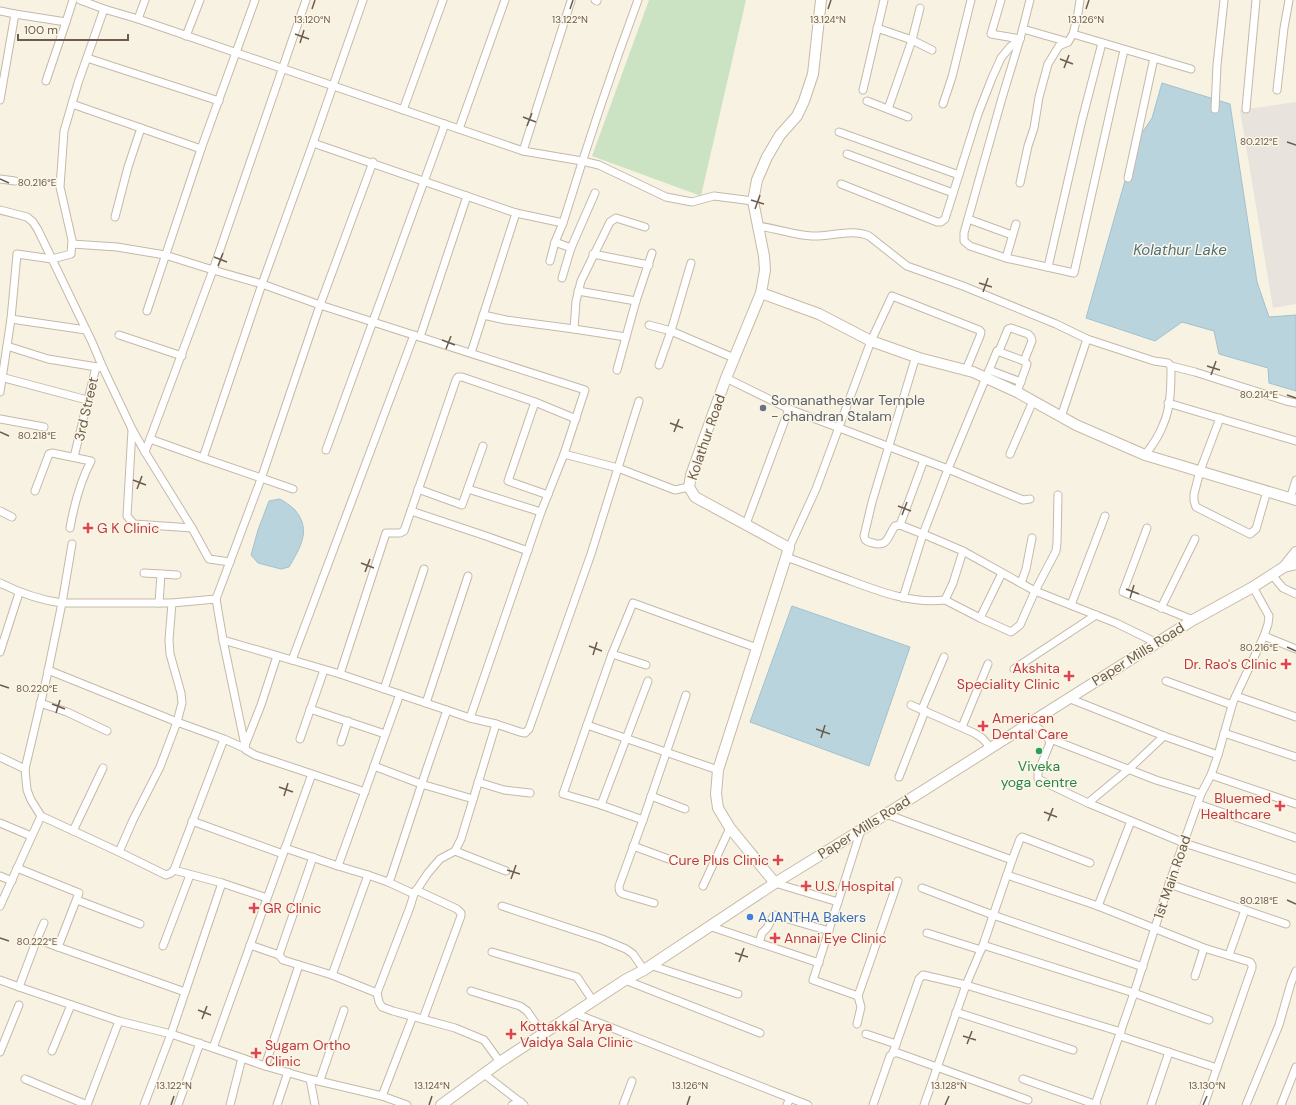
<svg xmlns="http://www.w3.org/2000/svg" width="1296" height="1105" font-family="'DM Sans',sans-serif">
<rect width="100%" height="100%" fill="#f8f2e2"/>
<path fill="#e8e3dd" d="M1296 102V304L1273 308 1240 110Z"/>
<path fill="#cce3c3" d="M649 0H746L701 196 592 156Z"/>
<g fill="#bad4de" stroke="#a2c1ce">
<path d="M1162 83 1230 104 1257 282 1269 317 1296 315V391L1269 383 1268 368 1219 354 1214 331 1182 322 1155 341 1086 318 1136 142 1152 118Z"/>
<path d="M280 499C285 502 291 506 295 510 312 530 300 548 289 567L281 569 258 563 251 555 258 530 269 501Z"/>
<path d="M792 606 910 647 869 766 750 722Z"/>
</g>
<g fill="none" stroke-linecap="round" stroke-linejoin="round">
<defs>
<g id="street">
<path d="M80 0 104 9 138 19 523 151 582 161 599 165 666 197 692 202 714 196 753 201"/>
<path d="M595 0 597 1"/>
<path d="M1001 0 991 34 1020 39"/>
<path d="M1030 0 1020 39 1002 98 964 233V241L970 246 1006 258 1074 273 1124 50"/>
<path d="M0 11 15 14"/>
<path d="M138 19 145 0"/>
<path d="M66 22 73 0"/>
<path d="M877 28 912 40 932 50"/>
<path d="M1023 29 1068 42"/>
<path d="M1073 34 1191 69"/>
<path d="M186 36 200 0"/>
<path d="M87 58 219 101"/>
<path d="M863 90 884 0"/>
<path d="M1277 90 1284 28 1289 0"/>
<path d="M0 100 15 14 66 22 46 81"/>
<path d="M867 101 908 117"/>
<path d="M72 104 201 149"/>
<path d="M943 104 952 77 971 0"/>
<path d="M888 109 912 40 920 8"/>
<path d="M1215 109 1217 65 1224 0"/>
<path d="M1246 109 1256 0"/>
<path d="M403 110 443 0"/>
<path d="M459 129 505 0"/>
<path d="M839 132 959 175"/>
<path d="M313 143 516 213 563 223C586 148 611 73 638 0"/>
<path d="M523 151 571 1"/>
<path d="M847 154 953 193"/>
<path d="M1128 178 1154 58"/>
<path d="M0 179 15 181"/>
<path d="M1020 183 1028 146 1034 128 1039 97 1048 64 1059 46 1068 42 1073 34 1078 13 1080 0"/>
<path d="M841 184 937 222H941L945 219 978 114 992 78 1001 58 1010 47 1020 39"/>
<path d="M0 210 27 217 33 222 38 230 92 342 103 368 132 429 145 452 192 528 209 559 230 562"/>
<path d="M115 217 128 167 141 128"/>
<path d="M968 219 1012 235"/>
<path d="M757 226C776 228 793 235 812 236 829 237 853 228 869 236L907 266 963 286 1056 324 1087 339 1154 361 1168 363 1171 366C1171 385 1171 408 1163 425 1159 436 1152 446 1145 455"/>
<path d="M645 227 616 218 610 222 581 281 576 301 574 329 626 337 636 301 652 253"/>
<path d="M555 242 571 248 595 193"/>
<path d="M72 244 117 247 165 255 213 270 306 0"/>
<path d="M593 254 649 265"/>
<path d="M1006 258 1016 224"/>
<path d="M550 261 555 242 563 223"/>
<path d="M1048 267 1082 120 1102 43"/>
<path d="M562 278 571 248"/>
<path d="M578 291 636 301"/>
<path d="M147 311 201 149 255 0"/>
<path d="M483 315 506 320 574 329"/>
<path d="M11 319 86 330"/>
<path d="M649 325 671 331 734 358"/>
<path d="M119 335 182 356"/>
<path d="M420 337 467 196"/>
<path d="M7 346 48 359 103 368"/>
<path d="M999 351 1008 329 1011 328 1028 334 1031 337 1032 341 1024 361"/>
<path d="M471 353 516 213"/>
<path d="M659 365 671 331 691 263"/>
<path d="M1171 366 1195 372 1286 401 1296 403"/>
<path d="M617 370 626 337"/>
<path d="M989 370 1021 382"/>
<path d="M1 377 87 400"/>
<path d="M726 378 789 409 948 469 923 534 963 551 953 583 945 600C910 604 878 591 846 579 826 572 806 564 786 557"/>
<path d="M0 392 11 319 17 254 52 259 71 254 72 240 60 187 64 131 78 83 104 9"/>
<path d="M1017 392 1026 367 1027 364 1024 361 997 351 948 469 1023 500 1030 499"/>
<path d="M535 402 508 481 548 495"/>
<path d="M1168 403 1296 441"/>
<path d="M1061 417 1087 339"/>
<path d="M1220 418 1200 471 1194 494V501L1196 507 1250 534 1256 529 1267 491"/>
<path d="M0 419 44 427"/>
<path d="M132 430 127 516 134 524 192 528"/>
<path d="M150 439 203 458 262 284 313 143 363 0"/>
<path d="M326 450 445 124"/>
<path d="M145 452 213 270 262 284 320 305 585 390 564 454 541 512 470 718"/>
<path d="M564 454 618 468 675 490 689 487"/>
<path d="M1010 454 1033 401"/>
<path d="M74 457 96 367"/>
<path d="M203 458 293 489"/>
<path d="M418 489 462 505 483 446"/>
<path d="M468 489 541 512"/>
<path d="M35 491 49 454 52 453 91 461C80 482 74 505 70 528"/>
<path d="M1290 499 1296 480"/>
<path d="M0 511 12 517"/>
<path d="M411 511 483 535 528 551"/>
<path d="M746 524 789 409"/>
<path d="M900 525 924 460"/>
<path d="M1147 528 1123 592 1193 620"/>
<path d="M789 548 816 489 871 341 892 296 979 330 981 332 980 336 966 370"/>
<path d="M963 551 1035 591 1116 623 1157 643"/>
<path d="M144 573 161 574"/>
<path d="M1002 573 980 618 1011 632 1020 625 1035 591 1056 551 1057 543 1058 495"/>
<path d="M1272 575 1283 588 1296 594"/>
<path d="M0 583C20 593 40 600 62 603L72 544"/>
<path d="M1021 583 1026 569 1032 538"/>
<path d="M903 598 923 534 900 525 895 526C888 535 888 548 873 543 868 542 865 541 864 536L872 502 916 356"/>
<path d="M945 600 980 618"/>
<path d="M159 603 161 574 177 575"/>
<path d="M1071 605 1105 516"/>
<path d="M1161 608 1195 539"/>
<path d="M1264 636 1296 649"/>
<path d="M223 640 340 674 470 718 496 724 520 732 525 733 529 729 591 554 639 401"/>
<path d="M0 652 19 593"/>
<path d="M612 654 646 665"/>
<path d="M292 660 414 335"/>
<path d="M1014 669 1096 615"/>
<path d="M48 670 177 722 182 703 181 693 170 654 169 640 172 603"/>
<path d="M340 674 386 533H400L404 531 456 380 458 377H462L535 402 576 419"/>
<path d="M1166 681 1232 705"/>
<path d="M384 689 424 569"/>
<path d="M1236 696 1296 717"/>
<path d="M1068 698 1164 736 1218 755"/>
<path d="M40 703 67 712 107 731"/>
<path d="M426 703 468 576"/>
<path d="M911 705 974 733 982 738 991 748"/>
<path d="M310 709 385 734"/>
<path d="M922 709 944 657"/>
<path d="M1032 722 1048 738 1050 743 1038 773V779L1088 803 1184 843 1296 879"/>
<path d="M496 724 461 839 455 851 440 859 428 873 414 894 410 907 377 993 379 1002 382 1007 393 1011 455 1028 484 1040 500 1062"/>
<path d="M587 725 563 794 601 805 643 820 619 886C619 890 619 892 623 894L654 903"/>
<path d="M962 727 988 664"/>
<path d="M1224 733 1296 757"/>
<path d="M1048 738 1156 780 1201 794"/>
<path d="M224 739 174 870 171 873 166 875 119 852 133 820 160 767 177 722 224 739 244 748 261 705 277 656"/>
<path d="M300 739 324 670"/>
<path d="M341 742 348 721"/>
<path d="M0 757 25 769"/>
<path d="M374 766 421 784 473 799"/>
<path d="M718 770 587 725 612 654 633 603 757 648"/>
<path d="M312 774 365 792"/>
<path d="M1211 775 1296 804"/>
<path d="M899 777 925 711"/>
<path d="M478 782 504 790 530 793"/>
<path d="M651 796 685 809"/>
<path d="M1088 803 1129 769 1164 736"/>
<path d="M1198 804 1296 838"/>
<path d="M601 805 648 681"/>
<path d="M886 814 1012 860 983 945 966 985 924 1105"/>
<path d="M41 816 119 852"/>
<path d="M643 820 686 695"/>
<path d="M192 821 283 854"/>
<path d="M0 823 31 836"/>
<path d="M861 830 813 980 858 996 898 881"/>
<path d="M73 831 103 768"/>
<path d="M633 846 674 861"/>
<path d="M285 848 338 866"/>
<path d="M455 851 506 871"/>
<path d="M313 857 279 955 283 960 332 975"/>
<path d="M1012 860 1020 839 1022 837 1090 863"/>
<path d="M17 868 79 893 58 947 37 939 19 987"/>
<path d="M174 870 222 883 267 898"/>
<path d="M368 875 332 975 377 993"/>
<path d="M1007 875 1098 906 1204 948 1250 962 1252 965V968L1204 1105"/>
<path d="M0 876 12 881"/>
<path d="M388 882 368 875 338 866 400 694"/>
<path d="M775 883 838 902"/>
<path d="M1169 884 1286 924"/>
<path d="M703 886 730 828"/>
<path d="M922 888 993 915 1143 967"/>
<path d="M416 890 457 909 461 913V916L423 1019"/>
<path d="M414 894 388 882 391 877 427 768 447 710"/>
<path d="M77 900 140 924"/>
<path d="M0 906 41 816 31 800 27 790 25 769 47 676 62 603H172L216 599"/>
<path d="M502 906 602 939 626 949 633 954 644 970"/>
<path d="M1098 906 1131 821"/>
<path d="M709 926 819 963"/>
<path d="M927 933 981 950"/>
<path d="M37 939 44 923"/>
<path d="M759 943 762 933 767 928 774 915 829 931"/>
<path d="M250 945 279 955"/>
<path d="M983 945 1134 993 1209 1020"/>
<path d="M163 946 190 875"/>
<path d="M58 947 185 992"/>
<path d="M492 952 577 977 593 1001"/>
<path d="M1229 955 1245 910"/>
<path d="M650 965 738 994"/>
<path d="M1195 976 1204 948"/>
<path d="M0 980 19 987 119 1021 171 1034 213 1048"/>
<path d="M625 980 760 1033"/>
<path d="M471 991 520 1006 527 1011 543 1034"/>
<path d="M956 1012 1073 1050"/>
<path d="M574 1013 790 1098 787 1105"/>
<path d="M857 1024 861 1007 858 996"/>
<path d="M866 1034 896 1044"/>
<path d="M1120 1036 1217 1068"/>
<path d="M52 1051 71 1005"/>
<path d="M0 1052 19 1005"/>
<path d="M893 1053 919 979 923 975 966 985 1121 1032"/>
<path d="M265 1066 299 965"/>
<path d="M484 1074 524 1105"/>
<path d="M25 1079 87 1105"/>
<path d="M310 1079 382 1096 413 1016"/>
<path d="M1023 1079 1097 1105"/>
<path d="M320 1080 344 1010"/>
<path d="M382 1096 407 1105"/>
<path d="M790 1098 808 1105"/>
<path d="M87 1105 119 1021"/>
<path d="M144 1105 171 1034 222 883"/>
<path d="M178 1105 200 1043"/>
<path d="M230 1105 242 1058"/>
<path d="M277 1105 288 1072"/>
<path d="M315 1105 310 1079 265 1066 213 1048 312 774 255 755 246 750 223 640 216 599 261 479 320 305 373 162"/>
<path d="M512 1105 521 1102"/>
<path d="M623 1105 632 1081"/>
<path d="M873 1105 890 1056 893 1053H898L1028 1100"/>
<path d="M1095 1105 1134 993 1169 884 1201 794 1211 775 1218 755 1233 702 1264 636 1268 624 1269 616 1253 587"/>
<path d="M1151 1105 1169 1052"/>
<path d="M1246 1105 1279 1025 1291 983 1296 971"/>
<path d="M1281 1105 1296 1067"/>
</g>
<g id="secondary">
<path d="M761 293 819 314 871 341 919 358 973 372 1017 392 1076 425 1145 455 1296 500"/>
<path d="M1284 567 1296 552"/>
<path d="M775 883 730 828 718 808 716 794 718 770 789 548 695 497 689 487 691 475 726 378 761 293 765 270 764 256 753 201 757 180 767 157 780 135 797 116 804 101 813 74 821 0"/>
<path d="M441 1105 500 1062 625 980 644 970 775 883 861 830 1193 620 1253 587 1284 567 1296 564"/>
</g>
</defs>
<use href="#street" stroke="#c5b9a8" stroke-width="9"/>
<use href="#secondary" stroke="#c7baa6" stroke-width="12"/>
<use href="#street" stroke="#fff" stroke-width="7"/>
<use href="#secondary" stroke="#fff" stroke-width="10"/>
</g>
<path fill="none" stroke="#6c5c4c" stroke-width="1.5" d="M312 9 315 0M570 9 573 0M828 9 831 0M1086 9 1089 0M295 34 309 39M300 43 304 30M1060 59 1073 64M1064 68 1069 55M523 117 536 122M527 126 532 113M1287 142 1296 145M0 179 9 183M751 200 764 204M755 209 760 195M214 257 227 262M218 266 223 253M979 283 992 287M983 292 988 278M442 340 455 345M446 349 451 336M1207 366 1220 370M1211 375 1216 361M1287 395 1296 398M670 423 683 428M0 432 9 436M674 432 679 419M133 480 146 485M137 489 142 476M898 506 911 511M902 515 907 502M361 563 374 568M365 572 370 559M1126 589 1139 594M1130 598 1134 585M589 646 602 651M1287 647 1296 651M593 655 597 642M0 685 9 688M52 704 65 709M56 713 60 700M816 729 830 734M821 738 825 725M279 787 293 792M284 796 288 783M1044 812 1057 817M1048 821 1053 808M507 870 520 874M511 879 516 865M1287 900 1296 904M0 938 9 941M735 953 748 957M739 962 744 948M198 1010 211 1015M202 1019 207 1006M963 1036 976 1040M967 1044 972 1031M171 1105 174 1096M429 1105 432 1096M687 1105 690 1096M945 1105 949 1096M1203 1105 1207 1096"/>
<circle fill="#6b7280" stroke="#fcf6e7" stroke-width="1.5" cx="763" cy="408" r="4"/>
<g fill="#e0444e" stroke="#fcf6e7" stroke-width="1.5">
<path d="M86 522h4v4h4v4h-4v4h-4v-4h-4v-4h4z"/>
<path d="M1284 658h4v4h4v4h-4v4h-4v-4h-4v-4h4z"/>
<path d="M1067 670h4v4h4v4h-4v4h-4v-4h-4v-4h4z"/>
<path d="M981 720h4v4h4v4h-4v4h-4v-4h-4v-4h4z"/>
<path d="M1278 800h4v4h4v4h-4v4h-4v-4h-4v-4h4z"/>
<path d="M776 854h4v4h4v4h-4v4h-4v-4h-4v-4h4z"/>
<path d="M804 880h4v4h4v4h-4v4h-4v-4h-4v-4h4z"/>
<path d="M252 902h4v4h4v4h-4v4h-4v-4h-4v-4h4z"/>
<path d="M773 932h4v4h4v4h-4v4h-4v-4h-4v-4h4z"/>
<path d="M509 1028h4v4h4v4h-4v4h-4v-4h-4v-4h4z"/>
<path d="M254 1047h4v4h4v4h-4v4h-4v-4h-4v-4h4z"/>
</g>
<circle fill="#2e9e5b" stroke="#fcf6e7" stroke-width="1.5" cx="1039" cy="751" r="4"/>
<circle fill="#3f7fe0" stroke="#fcf6e7" stroke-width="1.5" cx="750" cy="917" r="4"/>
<g text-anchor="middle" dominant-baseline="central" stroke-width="3" stroke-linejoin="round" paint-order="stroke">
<g font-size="14" fill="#5b616d" stroke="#fcf6e7" text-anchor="start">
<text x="771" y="400">Somanatheswar Temple<tspan x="771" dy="16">- chandran Stalam</tspan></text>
</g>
<g font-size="14" fill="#6c5c4c" stroke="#fcf6e7">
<text transform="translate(86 409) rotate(-77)">3rd Street</text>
<text transform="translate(706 437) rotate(-71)">Kolathur Road</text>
<text transform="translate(1138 654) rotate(-32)">Paper Mills Road</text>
<text transform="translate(864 827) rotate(-32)">Paper Mills Road</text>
<text transform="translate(1172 877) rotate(-71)">1st Main Road</text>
</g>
<g font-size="14" fill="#be3a42" stroke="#fcf6e7" text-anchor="start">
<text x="97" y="528">G K Clinic</text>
<text x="1277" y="664" text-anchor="end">Dr. Rao's Clinic</text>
<text x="1060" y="668" text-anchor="end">Akshita<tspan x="1060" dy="16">Speciality Clinic</tspan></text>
<text x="992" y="718">American<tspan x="992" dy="16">Dental Care</tspan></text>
<text x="1271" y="798" text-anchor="end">Bluemed<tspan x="1271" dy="16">Healthcare</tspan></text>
<text x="769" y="860" text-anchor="end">Cure Plus Clinic</text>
<text x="815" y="886">U.S. Hospital</text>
<text x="263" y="908">GR Clinic</text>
<text x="784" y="938">Annai Eye Clinic</text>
<text x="520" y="1026">Kottakkal Arya<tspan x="520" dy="16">Vaidya Sala Clinic</tspan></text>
<text x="265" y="1045">Sugam Ortho<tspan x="265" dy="16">Clinic</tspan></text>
</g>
<g font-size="14" fill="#27864d" stroke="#fcf6e7">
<text x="1039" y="766">Viveka<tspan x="1039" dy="16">yoga centre</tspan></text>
</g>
<g font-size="14" fill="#366cbe" stroke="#fcf6e7" text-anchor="start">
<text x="758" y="917">AJANTHA Bakers</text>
</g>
<g font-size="15" font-style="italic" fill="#4d7282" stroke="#fcf6e7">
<text x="1180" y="250">Kolathur Lake</text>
</g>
</g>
<g font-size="10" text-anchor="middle" fill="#6c5c4c" stroke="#fcf6e7" stroke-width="3" stroke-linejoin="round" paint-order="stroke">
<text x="312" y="23">13.120°N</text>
<text x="570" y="23">13.122°N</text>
<text x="828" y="23">13.124°N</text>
<text x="1086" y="23">13.126°N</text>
<text x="1259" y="145">80.212°E</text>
<text x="37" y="186">80.216°E</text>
<text x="1259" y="398">80.214°E</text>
<text x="37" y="439">80.218°E</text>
<text x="1259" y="651">80.216°E</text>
<text x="37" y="692">80.220°E</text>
<text x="1259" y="904">80.218°E</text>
<text x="37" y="945">80.222°E</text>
<text x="174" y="1089">13.122°N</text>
<text x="432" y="1089">13.124°N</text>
<text x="690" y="1089">13.126°N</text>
<text x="949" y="1089">13.128°N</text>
<text x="1207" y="1089">13.130°N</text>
</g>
<path d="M18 34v6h110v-6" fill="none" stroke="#6c5c4c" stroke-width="2"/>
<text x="24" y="34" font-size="12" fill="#6c5c4c" stroke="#fcf6e7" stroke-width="3" paint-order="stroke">100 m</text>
</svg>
